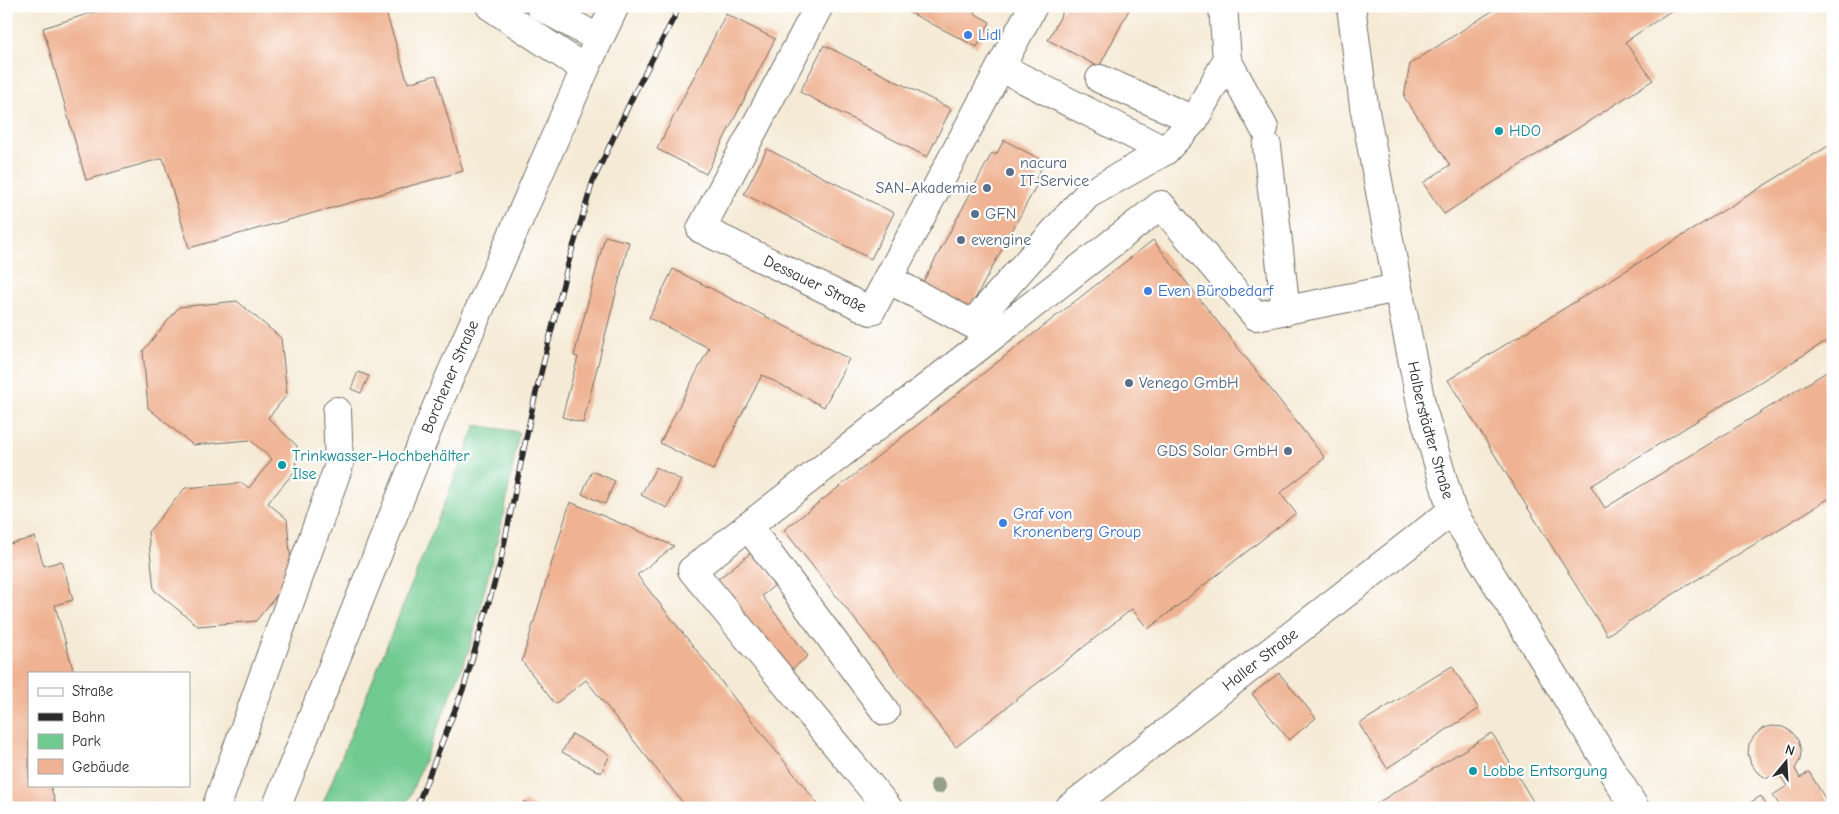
<svg xmlns="http://www.w3.org/2000/svg" width="1839" height="814" font-family="'Comic Neue',sans-serif">
<rect width="100%" height="100%" fill="#fff"/>
<filter id="ink" filterUnits="userSpaceOnUse"><feTurbulence type="fractalNoise" baseFrequency=".02" numOctaves="2"/><feDisplacementMap in="SourceGraphic" scale="10" xChannelSelector="R" yChannelSelector="G"/><feConvolveMatrix kernelMatrix="1 2 1 2 8 2 1 2 1" color-interpolation-filters="sRGB"/></filter>
<filter id="wash" filterUnits="userSpaceOnUse"><feTurbulence type="fractalNoise" baseFrequency=".0096" numOctaves="4" result="noise"/><feDisplacementMap in="SourceGraphic" scale="20" xChannelSelector="R" yChannelSelector="G"/><feGaussianBlur stdDeviation="1.12" result="paint"/><feColorMatrix in="noise" values="0 0 0 0 0 0 0 0 0 0 0 0 0 0 0 0 0 1.4 0 .05"/><feComposite in="paint" operator="in"/></filter>
<g filter="url(#wash)">
<rect width="100%" height="100%" fill="#f5ead5"/>
<path fill="#71ca90" stroke="#4e7a5e" d="M476 425 519 432 504 514 469 650 405 808H321Z"/>
<g id="blocks">
<g fill="#efb292">
<path d="M113 6H384L408 83 436 75 463 171 189 248 163 158 86 180 43 28Z"/>
<path d="M897 6H977L974 13 990 22 977 47Z"/>
<path d="M1066 6H1131L1099 67 1048 40Z"/>
<path d="M1500 6H1678L1625 42 1653 80 1444 214 1423 183 1450 165 1404 97 1410 64Z"/>
<path d="M726 14 775 39 706 174 657 149Z"/>
<path d="M824 45 951 109 927 157 800 92Z"/>
<path d="M1004 140 1045 162 1036 178 1040 179 968 312 921 286 992 153 996 155Z"/>
<path d="M1833 143V337L1591 486 1605 508 1833 368V496L1607 635 1448 380Z"/>
<path d="M767 149 894 213 871 259 744 194Z"/>
<path d="M605 236 629 242 583 423 562 417 578 357 574 356Z"/>
<path d="M1153 240 1325 458 1280 493 1296 513 1148 629 1132 609 956 747 784 530Z"/>
<path d="M673 269 849 359 824 407 762 375 713 470 660 443 709 348 649 318Z"/>
<path d="M237 301 281 338 287 395 268 418 297 446 295 471 268 503 287 519 292 576 256 621 198 626 154 590 148 532 185 488 242 483 249 488 272 459 250 440 193 445 148 408 143 351 179 307Z"/>
<path d="M358 372 369 376 361 393 351 389Z"/>
<path d="M656 467 681 480 667 508 641 495Z"/>
<path d="M592 471 615 481 605 504 582 494Z"/>
<path d="M570 502 674 546 637 575 821 808H687L586 680 555 704 522 661Z"/>
<path d="M35 537 44 566 62 561 73 600 55 605 74 673H29V785H50L57 808H6V545Z"/>
<path d="M752 552 777 583 762 596 808 656 790 671 717 580Z"/>
<path d="M1452 666 1479 709 1387 768 1359 724Z"/>
<path d="M1279 673 1316 718 1289 740 1252 694Z"/>
<path d="M1772 726 1783 727 1792 732 1798 740 1801 750 1800 760 1795 769 1800 778 1809 772 1831 808H1781L1773 795 1787 786 1781 777 1766 778 1757 772 1751 764 1748 754 1749 744 1755 735 1763 728Z"/>
<path d="M1492 733 1537 808H1369Z"/>
<path d="M572 734 610 755 601 773 562 752Z"/>
<path d="M1761 796 1768 808H1741Z"/>
<path d="M524 801 537 808H520Z"/>
</g>
</g>
</g>
<g filter="url(#ink)">
<use href="#blocks" fill-opacity="0" stroke="#726e66" stroke-width="1"/>
<g fill="none" stroke-linecap="round" stroke-linejoin="round">
<defs>
<g id="minor">
<path id="s1" d="M819 6 701 229 871 311 1033 6"/>
<path id="s2" d="M1351 6 1364 106 1398 288 1422 408 1452 511 1635 808"/>
<path d="M1227 60 1264 128"/>
<path d="M1002 68 1165 151"/>
<path d="M1100 79 1194 120"/>
<path d="M1267 146 1286 311"/>
<path d="M888 279 972 324 1087 195 1165 151 1194 120 1227 60 1223 6"/>
<path d="M748 526 885 711"/>
<path d="M216 808 339 465 337 411"/>
<path d="M888 808 692 570 1161 205 1256 316 1398 288"/>
<path id="s3" d="M1069 808 1452 511"/>
</g>
<g id="major">
<path d="M490 6 585 69"/>
<path d="M540 6 599 39"/>
<path id="s4" d="M276 808 437 406 585 69 615 6"/>
</g>
</defs>
<use href="#minor" stroke="#726e66" stroke-width="30"/>
<use href="#major" stroke="#726e66" stroke-width="30"/>
<use href="#minor" stroke="#fff" stroke-width="28"/>
<use href="#major" stroke="#fff" stroke-width="28"/>
<defs>
<path id="rail" d="M416 808 464 687 500 564 533 405 568 264 593 181 635 92 680 6"/>
</defs>
<use href="#rail" stroke="#2b2b2b" stroke-width="5.5"/>
<use href="#rail" stroke="#fff" stroke-width="4" stroke-dasharray="11" stroke-linecap="butt"/>
</g>
<circle fill="#94a08b" cx="938" cy="786" r="8"/>
</g>
<g fill="#3f7fe0" stroke="#fff" stroke-width="2">
<circle cx="968" cy="35" r="5"/>
<circle cx="1148" cy="291" r="5"/>
<circle cx="1003" cy="523" r="5"/>
</g>
<g fill="#0f9aa8" stroke="#fff" stroke-width="2">
<circle cx="1499" cy="131" r="5"/>
<circle cx="282" cy="465" r="5"/>
<circle cx="1473" cy="771" r="5"/>
</g>
<g fill="#5c6f8a" stroke="#fff" stroke-width="2">
<circle cx="1010" cy="172" r="5"/>
<circle cx="987" cy="188" r="5"/>
<circle cx="975" cy="214" r="5"/>
<circle cx="961" cy="240" r="5"/>
<circle cx="1129" cy="383" r="5"/>
<circle cx="1288" cy="451" r="5"/>
</g>
<g text-anchor="middle" dominant-baseline="central" stroke-width="4.5" stroke-linejoin="round" paint-order="stroke">
<g font-size="16" fill="#366cbe" stroke="#fff" text-anchor="start">
<text x="978" y="35">Lidl</text>
<text x="1158" y="291">Even Bürobedarf</text>
<text x="1013" y="514">Graf von<tspan x="1013" dy="18">Kronenberg Group</tspan></text>
</g>
<g font-size="16" fill="#0d838f" stroke="#fff" text-anchor="start">
<text x="1509" y="131">HDO</text>
<text x="292" y="456">Trinkwasser-Hochbehälter<tspan x="292" dy="18">Ilse</tspan></text>
<text x="1483" y="771">Lobbe Entsorgung</text>
</g>
<g font-size="16" fill="#4e5e75" stroke="#fff" text-anchor="start">
<text x="1020" y="163">nacura<tspan x="1020" dy="18">IT-Service</tspan></text>
<text x="977" y="188" text-anchor="end">SAN-Akademie</text>
<text x="985" y="214">GFN</text>
<text x="971" y="240">evengine</text>
<text x="1139" y="383">Venego GmbH</text>
<text x="1278" y="451" text-anchor="end">GDS Solar GmbH</text>
</g>
<g font-size="16" fill="#2b2b2b" stroke="#fff">
<text stroke="none"><textPath href="#s1" startOffset="379">Dessauer Straße</textPath></text>
<text stroke="none"><textPath href="#s4" startOffset="465">Borchener Straße</textPath></text>
<text stroke="none"><textPath href="#s2" startOffset="432">Halberstädter Straße</textPath></text>
<text stroke="none"><textPath href="#s3" startOffset="242">Haller Straße</textPath></text>
</g>
</g>
<rect width="1839" height="814" fill="none" stroke="#fff" stroke-width="25"/>
<rect x="28" y="672" width="162" height="115" fill="#ffffff" stroke="#aaaaaa"/>
<rect x="38" y="688" width="25" height="8" fill="#ffffff" stroke="#aaaaaa"/>
<text x="72" y="696" font-size="15" fill="#2b2b2b">Straße</text>
<rect x="38" y="713" width="25" height="8" fill="#2b2b2b" stroke="#aaaaaa"/>
<text x="72" y="722" font-size="15" fill="#2b2b2b">Bahn</text>
<rect x="38" y="734" width="25" height="15" fill="#71ca90" stroke="#aaaaaa"/>
<text x="72" y="746" font-size="15" fill="#2b2b2b">Park</text>
<rect x="38" y="759" width="25" height="15" fill="#efb292" stroke="#aaaaaa"/>
<text x="72" y="772" font-size="15" fill="#2b2b2b">Gebäude</text>
<g transform="translate(1786 762) rotate(18)" stroke="#ffffff" stroke-width="4" paint-order="stroke">
<path d="M0-4L9 19L0 12L-9 19Z" fill="#2b2b2b"/>
<text y="-8" font-size="14" font-weight="bold" text-anchor="middle" fill="#2b2b2b">N</text>
</g>
</svg>
